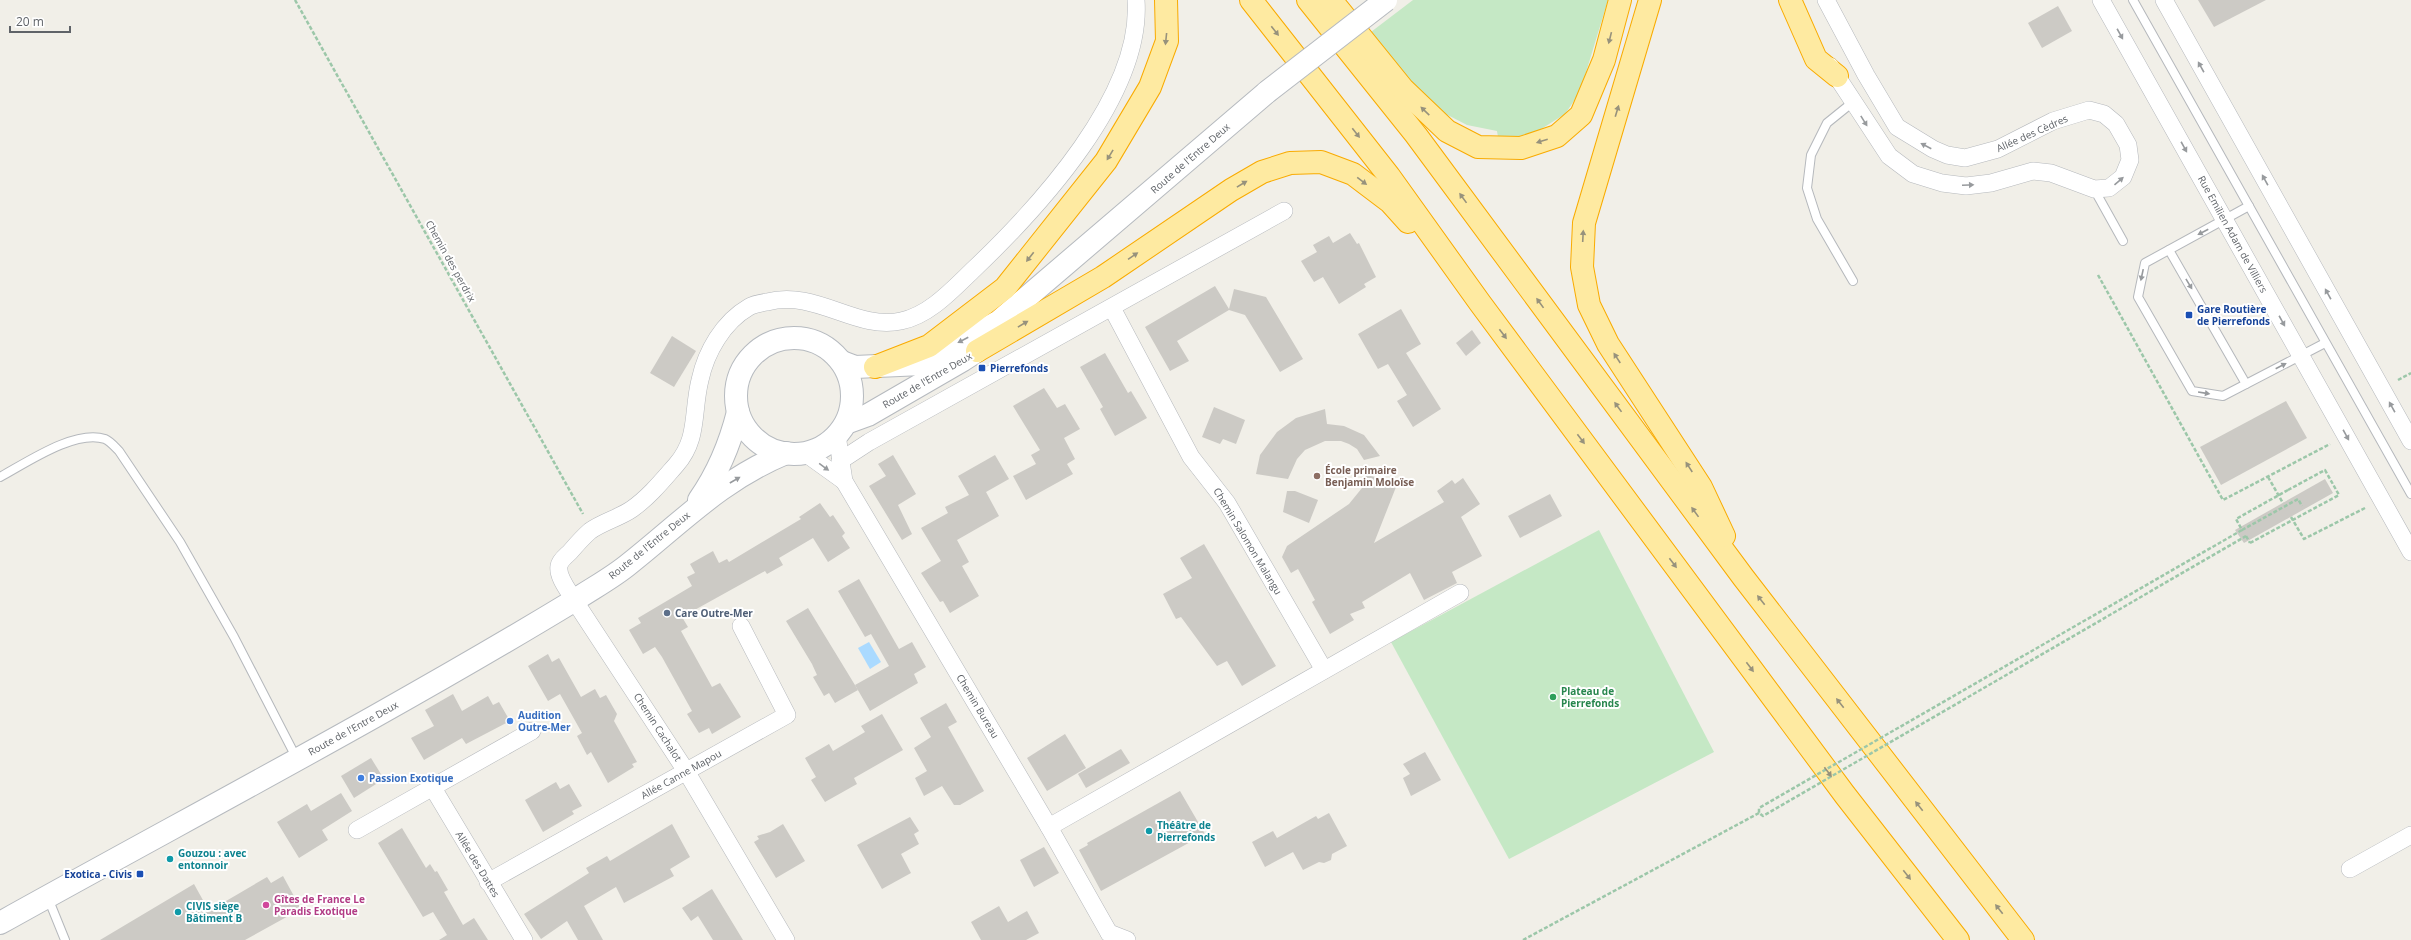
<svg xmlns="http://www.w3.org/2000/svg" width="2411" height="940" font-family="'Open Sans',sans-serif">
<rect width="100%" height="100%" fill="#f1efe8"/>
<g fill="#c5e8c5">
<path d="M1413 0H1608L1580 92 1565 114 1538 131 1519 136 1498 137 1497 131 1467 125 1438 110 1367 35Z"/>
<path d="M1599 530 1714 752 1509 859 1391 642Z"/>
</g>
<path fill="#aadaff" d="M869 642 881 662 870 669 858 648Z"/>
<g fill="#cccac5">
<path d="M2198 0H2266L2214 27Z"/>
<path d="M2058 6 2072 31 2042 48 2028 23Z"/>
<path d="M1350 233 1357 244 1359 243 1376 277 1364 284 1366 287 1339 304 1323 277 1314 282 1301 261 1317 252 1313 245 1329 236 1333 243Z"/>
<path d="M1215 286 1229 309 1234 289 1266 297 1303 359 1280 372 1245 315 1229 310 1177 341 1189 361 1170 371 1145 327Z"/>
<path d="M1401 309 1421 344 1406 353 1441 409 1413 427 1397 401 1407 395 1388 364 1378 369 1358 334Z"/>
<path d="M1472 330 1481 343 1466 356 1456 343Z"/>
<path d="M672 336 696 351 674 387 650 373Z"/>
<path d="M1105 353 1128 393 1131 391 1147 418 1115 436 1100 409 1103 407 1080 367Z"/>
<path d="M1044 388 1057 408 1065 404 1080 429 1064 438 1075 459 1067 464 1073 474 1026 500 1013 476 1036 464 1031 455 1040 450 1013 406Z"/>
<path d="M2286 401 2307 438 2221 485 2200 447Z"/>
<path d="M1214 407 1245 420 1236 444 1223 439 1220 444 1202 437Z"/>
<path d="M1325 409 1327 424 1344 426 1364 435 1380 456 1364 460 1357 449 1349 444 1341 441H1325L1305 450 1297 459 1288 479 1256 474 1260 455 1277 432 1296 418Z"/>
<path d="M893 455 916 494 898 505 912 534 902 540 869 486 886 476 878 464Z"/>
<path d="M995 455 1009 479 986 492 999 516 957 540 969 562 962 566 979 596 950 613 943 601 940 602 921 573 941 561 921 528 948 513 945 507 969 495 958 476Z"/>
<path d="M1366 475 1398 482 1374 543 1444 502 1437 491 1452 480 1455 484 1463 478 1480 504 1461 517 1482 556 1452 572 1457 583 1424 600 1410 573 1362 602 1365 608 1350 614 1354 620 1330 634 1312 602 1315 600 1298 569 1291 573 1282 557 1287 546 1349 504 1362 488Z"/>
<path d="M2325 479 2333 493 2244 543 2235 530Z"/>
<path d="M1287 491H1295L1318 500 1309 523 1283 512Z"/>
<path d="M1550 494 1562 516 1520 538 1508 516Z"/>
<path d="M820 503 830 517 833 515 845 533 842 536 850 548 828 562 813 538 779 558 783 565 767 574 765 571 682 617 688 627 681 631 712 687 720 683 741 717 712 734 709 728 699 733 687 714 692 711 662 657 655 647 643 654 629 630 641 623 638 618 692 586 687 577 695 573 690 564 713 551 719 563 727 559 729 562 801 519 799 517Z"/>
<path d="M1204 544 1276 666 1242 686 1227 661 1217 666 1181 617 1176 619 1163 594 1192 578 1180 558Z"/>
<path d="M859 579 899 649 912 642 926 667 914 674 918 683 870 711 855 685 889 666 871 634 865 637 838 591Z"/>
<path d="M808 608 858 690 835 703 829 693 824 696 813 677 817 675 812 664 786 621Z"/>
<path d="M548 654 552 662 559 658 581 697 595 689 600 698 606 695 617 714 614 721 637 762 632 764 634 767 608 783 591 752 587 755 577 736 582 733 560 694 548 701 528 666Z"/>
<path d="M453 694 462 711 488 696 493 705 499 702 510 721 466 744 462 738 424 760 411 738 434 726 425 710Z"/>
<path d="M946 703 957 722 948 727 984 791 960 805H954L942 786 924 796 915 778 927 771 914 748 931 737 920 718Z"/>
<path d="M882 714 903 750 854 778 857 784 825 802 811 780 816 777 805 758 829 744 833 751 865 732 861 726Z"/>
<path d="M1065 734 1086 768 1047 791 1027 758Z"/>
<path d="M1121 749 1130 763 1086 788 1078 774Z"/>
<path d="M1425 752 1441 780 1411 796 1403 778 1410 774 1403 764Z"/>
<path d="M371 758 384 779 354 798 341 776Z"/>
<path d="M556 782 560 789 569 784 582 806 572 811 574 814 543 832 525 800Z"/>
<path d="M1180 791 1205 834 1101 891 1079 850 1088 845 1087 843Z"/>
<path d="M341 793 352 811 322 830 328 840 299 858 277 822 307 804 311 811Z"/>
<path d="M1329 813 1347 846 1332 854 1331 860 1324 863 1319 862 1303 870 1293 852 1265 867 1252 842 1273 831 1277 838 1316 816 1318 819Z"/>
<path d="M910 817 919 831 914 834 919 844 901 854 911 873 882 889 857 845Z"/>
<path d="M672 824 690 857 670 869 674 876 624 903 616 887 584 906 603 940H578L567 921 541 939 524 914 589 873 586 868 607 856 610 861Z"/>
<path d="M783 824 805 861 776 878 754 842 759 839 757 836 770 832Z"/>
<path d="M402 828 426 868 430 864 435 872 437 871 448 890 444 892 463 925 474 918 488 940H439L447 935 433 912 423 917 378 843Z"/>
<path d="M1044 847 1059 873 1034 887 1020 860Z"/>
<path d="M283 876 301 909 245 940H100L194 884 209 911 267 877 271 883Z"/>
<path d="M712 889 743 940H713L698 916 691 921 682 908Z"/>
<path d="M999 906 1008 922 1027 911 1039 933 1026 940H981L971 922Z"/>
</g>
<g fill="none" stroke-linecap="round" stroke-linejoin="round">
<defs>
<g id="service">
<path d="M2133 0 2411 494"/>
<path d="M1853 102 1827 123 1811 155 1807 188 1817 219 1853 281"/>
<path d="M2094 189 2123 241"/>
<path d="M2249 206 2145 263 2138 297 2192 391 2223 396 2325 343"/>
<path d="M2169 250 2246 384"/>
<path d="M0 477C26 463 75 429 105 439 110 441 115 447 119 451L180 542 234 637 297 759"/>
<path d="M48 898 65 940"/>
</g>
<g id="minor">
<path d="M1826 0 1866 75 1897 127 1933 149 1947 155 1965 158 1998 149 2053 121 2089 110 2104 114 2116 124 2128 145 2130 160 2123 177 2109 188 2094 189 2051 173 2033 171 1991 183 1966 186 1942 183 1913 174 1889 156 1830 66"/>
<path d="M2101 0 2411 552"/>
<path d="M2164 0 2411 441"/>
<path d="M1112 308 1191 457 1227 503 1324 670"/>
<path d="M837 435 844 481 1049 827 1109 933"/>
<path d="M805 453 844 481"/>
<path d="M840 461 869 442 1284 211"/>
<path d="M433 788 524 940"/>
<path d="M1049 827 1460 593"/>
<path d="M357 830 532 731"/>
<path d="M2350 869 2411 835"/>
<path d="M488 882 787 715 741 626"/>
<path d="M1109 933 1127 940"/>
<path d="M786 940 686 771 574 600C569 591 557 577 559 566 560 560 566 556 570 552 576 545 583 537 590 531 602 522 619 518 632 509 649 497 662 481 676 465 699 439 692 412 700 380 706 352 723 322 749 307 754 304 761 303 767 302 816 289 856 331 901 321 930 315 953 289 974 269 1038 208 1143 95 1136 0"/>
</g>
<g id="secondary">
<circle cx="794" cy="396" r="58"/>
<path d="M842 362 855 367 922 364 998 322 1267 92"/>
<path d="M846 423 868 415 963 360 977 351 988 336"/>
<path d="M699 500C718 473 730 444 738 412"/>
<path d="M0 923C192 816 387 714 575 600 593 588 612 578 629 564 682 522 721 480 786 453"/>
</g>
<g id="trunk">
<path d="M1251 0 1389 176 1480 303 1845 795 1958 940"/>
<path d="M1308 0 1416 135 1743 577 2023 940"/>
<path d="M1331 0 1403 89 1447 131 1478 147 1521 148 1557 136 1581 115 1604 60 1620 0"/>
<path d="M1650 0 1584 223 1582 267 1589 305 1608 344 1701 487 1724 536"/>
<path d="M1790 0 1816 59 1837 76"/>
<path d="M977 351 1103 277 1231 190 1262 172 1290 163 1321 162 1353 174 1390 202 1408 222"/>
<path d="M875 367 929 346 1005 288 1106 161 1150 87 1167 41 1166 0"/>
</g>
</defs>
<use href="#service" stroke="#b5b8bc" stroke-width="10"/>
<use href="#minor" stroke="#b5b8bc" stroke-width="18"/>
<use href="#secondary" stroke="#b6babf" stroke-width="24"/>
<use href="#trunk" stroke="#f9ab00" stroke-width="24"/>
<g stroke="#9cc7a9" stroke-width="2.5" stroke-dasharray="4 2" stroke-linecap="butt">
<path d="M295 0 583 514"/>
<path d="M2098 275 2223 500 2330 444"/>
<path d="M2398 380 2411 373"/>
<path d="M2268 477 2283 503"/>
<path d="M2288 490 2236 519 2242 530 2298 499 2302 506"/>
<path d="M2291 517 2304 539 2365 508"/>
<path d="M2246 536 2250 543"/>
<path d="M1523 940 1759 813"/>
</g>
<use href="#service" stroke="#fff" stroke-width="8"/>
<use href="#minor" stroke="#fff" stroke-width="17"/>
<use href="#secondary" stroke="#fff" stroke-width="22"/>
<use href="#trunk" stroke="#feeaa1" stroke-width="22"/>
<defs>
<path id="secondary-bridge" d="M1267 92 1386 0"/>
</defs>
<use href="#secondary-bridge" stroke="#b6babf" stroke-width="24" stroke-linecap="butt"/>
<g stroke="#9cc7a9" stroke-width="2.5" stroke-dasharray="4 2" stroke-linecap="butt">
<path d="M2242 530 1759 808V813L1763 816 2246 536"/>
<path d="M2250 543 2339 495 2325 470 2288 490"/>
</g>
<use href="#secondary-bridge" stroke="#fff" stroke-width="22"/>
</g>
<defs><path id="oneway-solid" d="M-6-.8H1V-3.2L6.5 0L1 3.2V.8H-6Z"/></defs>
<g fill="#97927c">
<use href="#oneway-solid" transform="translate(1275 31) rotate(52)"/>
<use href="#oneway-solid" transform="translate(1610 38) rotate(104)"/>
<use href="#oneway-solid" transform="translate(1166 39) rotate(96)"/>
<use href="#oneway-solid" transform="translate(1425 111) rotate(-136)"/>
<use href="#oneway-solid" transform="translate(1617 111) rotate(-73)"/>
<use href="#oneway-solid" transform="translate(1356 133) rotate(52)"/>
<use href="#oneway-solid" transform="translate(1542 141) rotate(163)"/>
<use href="#oneway-solid" transform="translate(1110 155) rotate(121)"/>
<use href="#oneway-solid" transform="translate(1362 181) rotate(37)"/>
<use href="#oneway-solid" transform="translate(1242 184) rotate(-31)"/>
<use href="#oneway-solid" transform="translate(1463 198) rotate(-126)"/>
<use href="#oneway-solid" transform="translate(1583 236) rotate(-87)"/>
<use href="#oneway-solid" transform="translate(1133 256) rotate(-34)"/>
<use href="#oneway-solid" transform="translate(1030 257) rotate(128)"/>
<use href="#oneway-solid" transform="translate(1540 303) rotate(-126)"/>
<use href="#oneway-solid" transform="translate(1023 324) rotate(-31)"/>
<use href="#oneway-solid" transform="translate(1503 334) rotate(53)"/>
<use href="#oneway-solid" transform="translate(1617 358) rotate(-123)"/>
<use href="#oneway-solid" transform="translate(1618 407) rotate(-126)"/>
<use href="#oneway-solid" transform="translate(1581 439) rotate(53)"/>
<use href="#oneway-solid" transform="translate(1689 467) rotate(-123)"/>
<use href="#oneway-solid" transform="translate(1695 512) rotate(-126)"/>
<use href="#oneway-solid" transform="translate(1673 563) rotate(53)"/>
<use href="#oneway-solid" transform="translate(1761 600) rotate(-128)"/>
<use href="#oneway-solid" transform="translate(1750 667) rotate(53)"/>
<use href="#oneway-solid" transform="translate(1840 703) rotate(-128)"/>
<use href="#oneway-solid" transform="translate(1828 772) rotate(53)"/>
<use href="#oneway-solid" transform="translate(1919 806) rotate(-128)"/>
<use href="#oneway-solid" transform="translate(1907 875) rotate(52)"/>
<use href="#oneway-solid" transform="translate(1999 909) rotate(-128)"/>
</g>
<g fill="#979a9d">
<use href="#oneway-solid" transform="translate(2120 34) rotate(61)"/>
<use href="#oneway-solid" transform="translate(2201 67) rotate(-119)"/>
<use href="#oneway-solid" transform="translate(1864 121) rotate(58)"/>
<use href="#oneway-solid" transform="translate(1926 146) rotate(-152)"/>
<use href="#oneway-solid" transform="translate(2184 147) rotate(61)"/>
<use href="#oneway-solid" transform="translate(2265 180) rotate(-119)"/>
<use href="#oneway-solid" transform="translate(2119 181) rotate(-41)"/>
<use href="#oneway-solid" transform="translate(1968 185) rotate(-2)"/>
<use href="#oneway-solid" transform="translate(2203 232) rotate(152)"/>
<use href="#oneway-solid" transform="translate(2142 275) rotate(102)"/>
<use href="#oneway-solid" transform="translate(2189 284) rotate(59)"/>
<use href="#oneway-solid" transform="translate(2328 294) rotate(-119)"/>
<use href="#oneway-solid" transform="translate(2282 321) rotate(61)"/>
<use href="#oneway-solid" transform="translate(963 340) rotate(152)"/>
<use href="#oneway-solid" transform="translate(2281 366) rotate(-27)"/>
<use href="#oneway-solid" transform="translate(2204 393) rotate(9)"/>
<use href="#oneway-solid" transform="translate(2392 407) rotate(-119)"/>
<use href="#oneway-solid" transform="translate(2346 435) rotate(61)"/>
<use href="#oneway-solid" transform="translate(824 467) rotate(36)"/>
<use href="#oneway-solid" transform="translate(735 480) rotate(-30)"/>
</g>
<g fill="#1a4fb4" stroke="#fff" stroke-width="1.5">
<rect x="2185" y="311" width="8" height="8" rx="2"/>
<rect x="978" y="364" width="8" height="8" rx="2"/>
<rect x="136" y="870" width="8" height="8" rx="2"/>
</g>
<circle fill="#8d6e63" stroke="#fff" stroke-width="1.5" cx="1317" cy="476" r="4"/>
<circle fill="#5c6f8a" stroke="#fff" stroke-width="1.5" cx="667" cy="613" r="4"/>
<circle fill="#2e9e5b" stroke="#fff" stroke-width="1.5" cx="1553" cy="697" r="4"/>
<g fill="#3f7fe0" stroke="#fff" stroke-width="1.5">
<circle cx="510" cy="721" r="4"/>
<circle cx="361" cy="778" r="4"/>
</g>
<g fill="#0f9aa8" stroke="#fff" stroke-width="1.5">
<circle cx="1149" cy="831" r="4"/>
<circle cx="170" cy="859" r="4"/>
<circle cx="178" cy="912" r="4"/>
</g>
<circle fill="#d1479c" stroke="#fff" stroke-width="1.5" cx="266" cy="905" r="4"/>
<g text-anchor="middle" dominant-baseline="central" stroke-width="4" stroke-linejoin="round" paint-order="stroke">
<g font-size="10" fill="#5f6368" stroke="#fff">
<text transform="translate(2032 133) rotate(-24)">Allée des Cèdres</text>
<text transform="translate(1190 158) rotate(-41)">Route de l'Entre Deux</text>
<text transform="translate(2233 234) rotate(61)">Rue Emilien Adam de Villiers</text>
<text transform="translate(451 261) rotate(61)">Chemin des perdrix</text>
<text transform="translate(927 380) rotate(-30)">Route de l'Entre Deux</text>
<text transform="translate(1248 541) rotate(59)">Chemin Salomon Malangu</text>
<text transform="translate(649 545) rotate(-39)">Route de l'Entre Deux</text>
<text transform="translate(978 706) rotate(59)">Chemin Bureau</text>
<text transform="translate(658 727) rotate(57)">Chemin Cachalot</text>
<text transform="translate(353 728) rotate(-29)">Route de l'Entre Deux</text>
<text transform="translate(681 774) rotate(-29)">Allée Canne Mapou</text>
<text transform="translate(478 864) rotate(59)">Allée des Dattes</text>
</g>
<g font-size="10" font-weight="bold" fill="#164399" stroke="#fff" text-anchor="start">
<text x="2197" y="309">Gare Routière<tspan x="2197" dy="12">de Pierrefonds</tspan></text>
<text x="990" y="368">Pierrefonds</text>
<text x="132" y="874" text-anchor="end">Exotica - Civis</text>
</g>
<g font-size="10" font-weight="bold" fill="#785e54" stroke="#fff" text-anchor="start">
<text x="1325" y="470">École primaire<tspan x="1325" dy="12">Benjamin Moloïse</tspan></text>
</g>
<g font-size="10" font-weight="bold" fill="#4e5e75" stroke="#fff" text-anchor="start">
<text x="675" y="613">Care Outre-Mer</text>
</g>
<g font-size="10" font-weight="bold" fill="#27864d" stroke="#fff" text-anchor="start">
<text x="1561" y="691">Plateau de<tspan x="1561" dy="12">Pierrefonds</tspan></text>
</g>
<g font-size="10" font-weight="bold" fill="#366cbe" stroke="#fff" text-anchor="start">
<text x="518" y="715">Audition<tspan x="518" dy="12">Outre-Mer</tspan></text>
<text x="369" y="778">Passion Exotique</text>
</g>
<g font-size="10" font-weight="bold" fill="#0d838f" stroke="#fff" text-anchor="start">
<text x="1157" y="825">Théâtre de<tspan x="1157" dy="12">Pierrefonds</tspan></text>
<text x="178" y="853">Gouzou : avec<tspan x="178" dy="12">entonnoir</tspan></text>
<text x="186" y="906">CIVIS siège<tspan x="186" dy="12">Bâtiment B</tspan></text>
</g>
<g font-size="10" font-weight="bold" fill="#b23c85" stroke="#fff" text-anchor="start">
<text x="274" y="899">Gîtes de France Le<tspan x="274" dy="12">Paradis Exotique</tspan></text>
</g>
</g>
<path d="M10 26v6h60v-6" fill="none" stroke="#5f6368" stroke-width="2"/>
<text x="16" y="26" font-size="12" fill="#5f6368" stroke="#ffffff" stroke-width="3" paint-order="stroke">20 m</text>
</svg>
